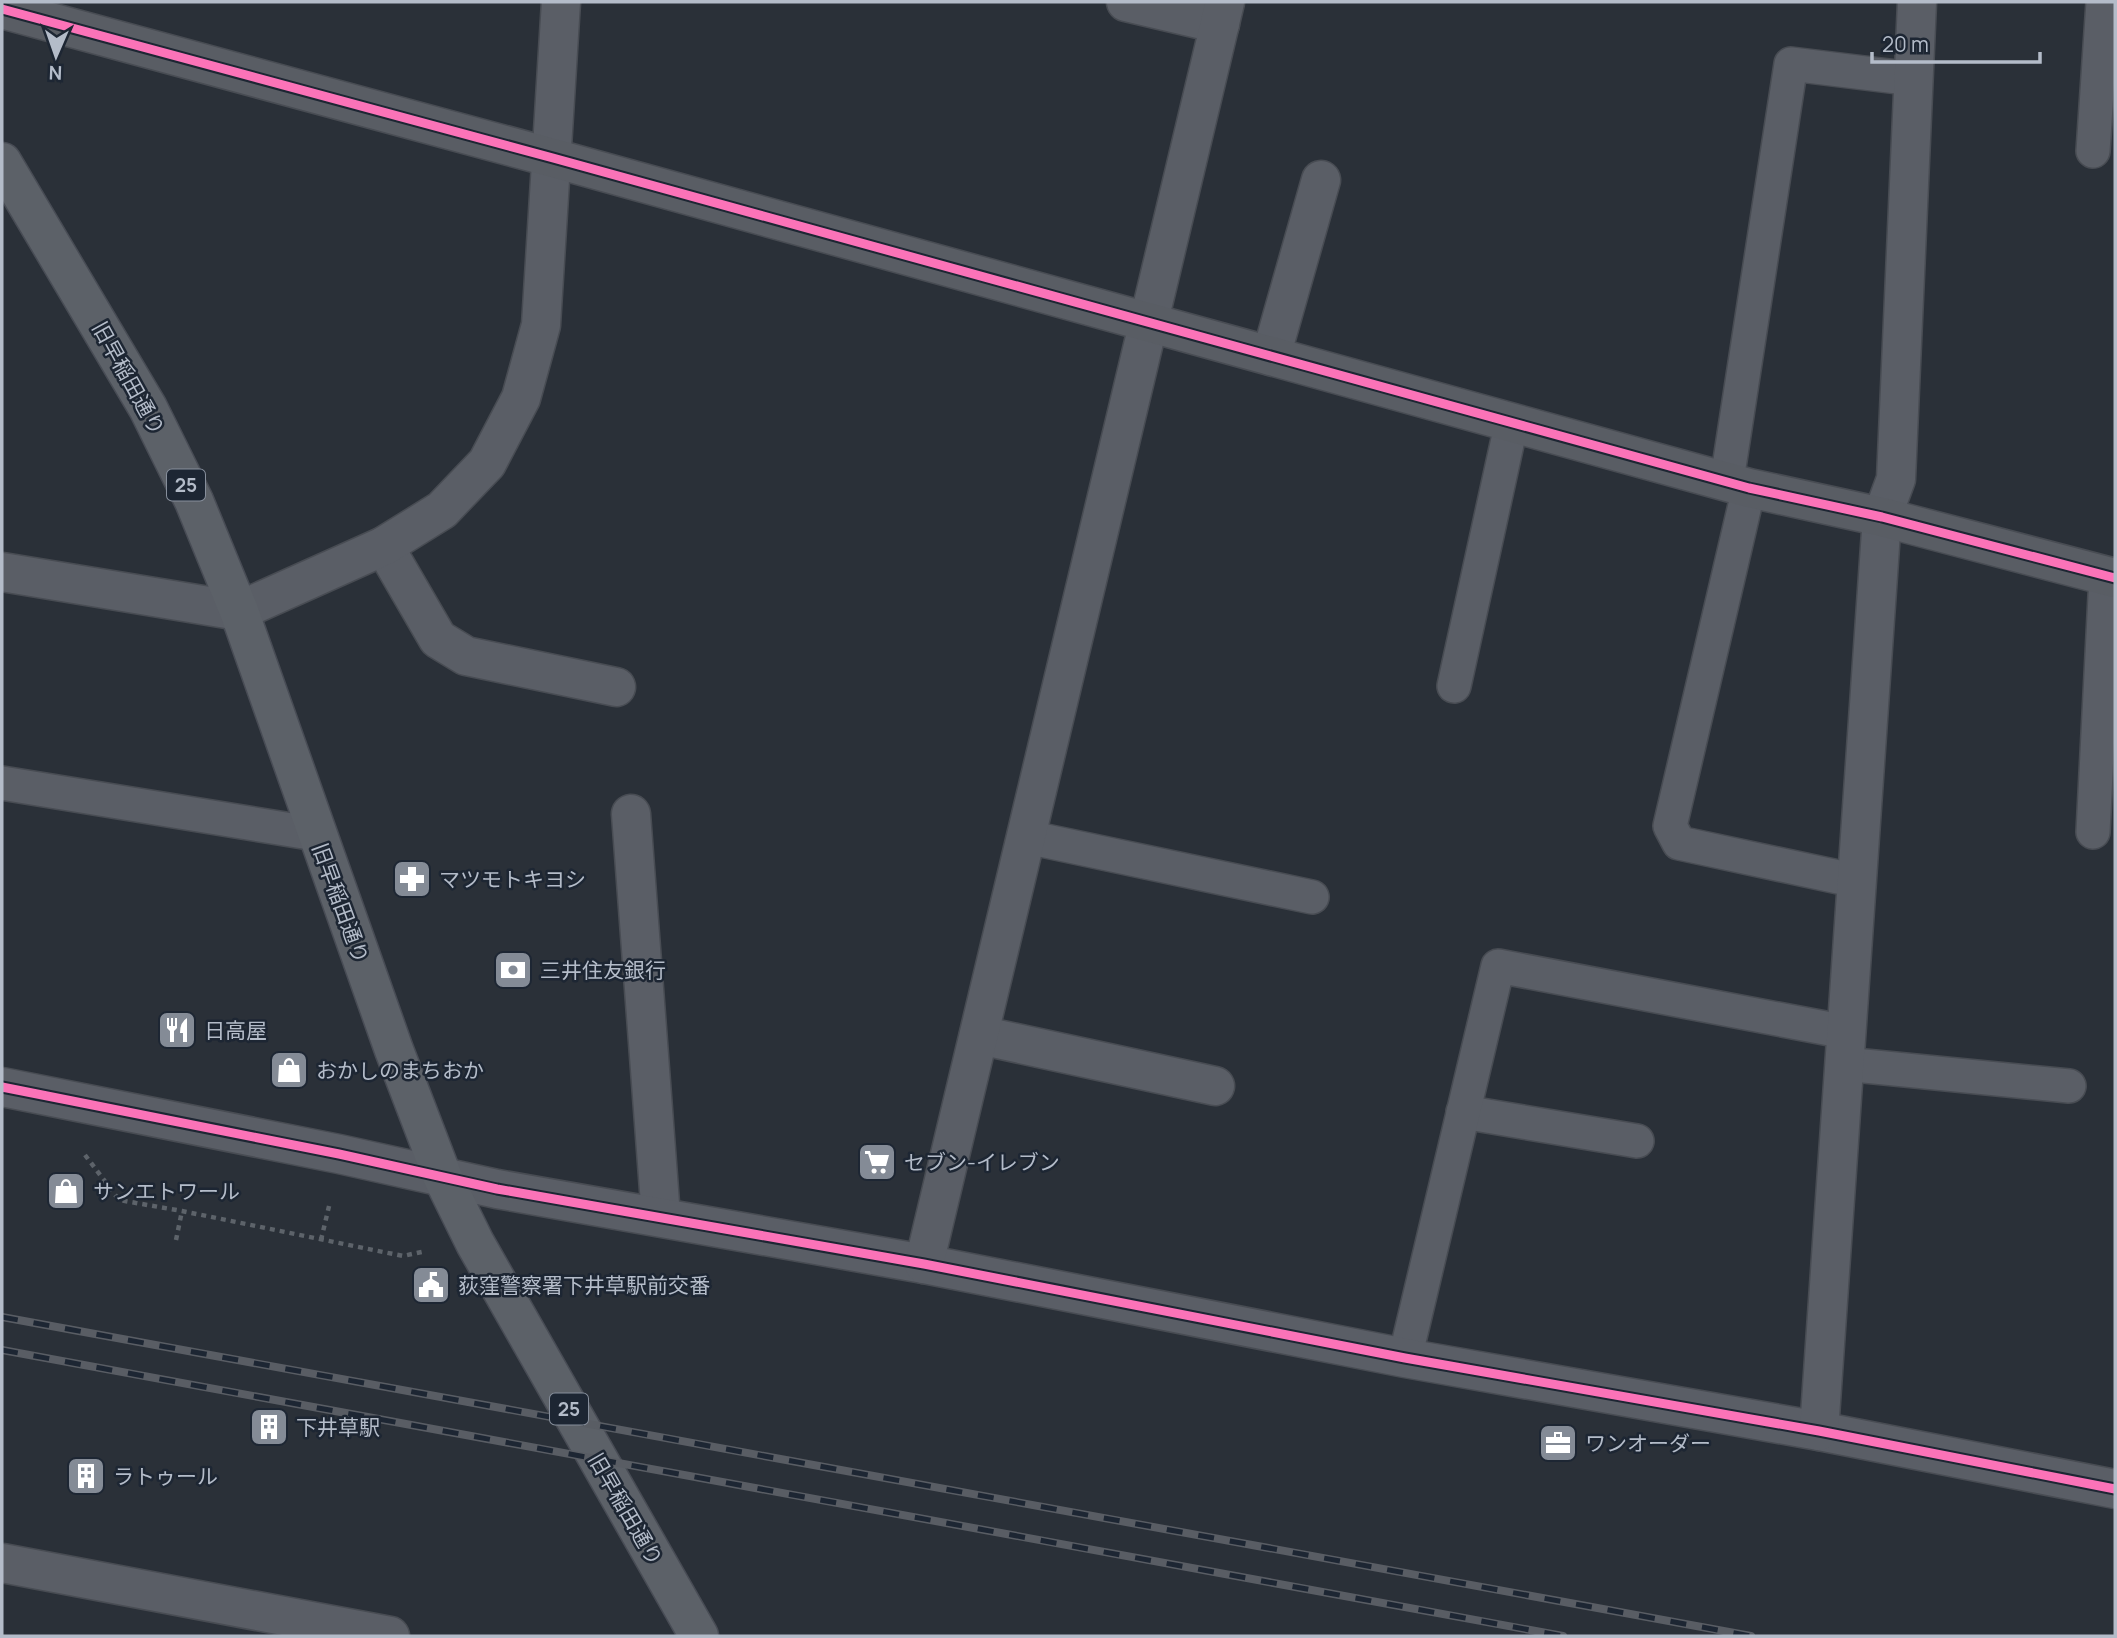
<svg xmlns="http://www.w3.org/2000/svg" width="2117" height="1638" font-family="Manrope,'Noto Sans JP',sans-serif">
<rect width="100%" height="100%" fill="#2a3038"/>
<g fill="none" stroke-linecap="round" stroke-linejoin="round">
<defs>
<g id="lane">
<path d="M2093 151 2103 2"/>
<path d="M1727 480 1791 64 1914 79"/>
<path d="M1749 488 1670 826 1679 843 1857 881"/>
<path d="M1454 686 1512 421"/>
<path d="M2 783 316 834"/>
<path d="M2093 832 2106 576"/>
<path d="M1027 837 1312 897"/>
<path d="M1844 1064 2069 1086"/>
<path d="M1463 1112 1637 1141"/>
<path d="M1405 1358 1498 966 1846 1032"/>
</g>
<g id="street">
<path d="M1126 2 1220 24"/>
<path d="M1271 356 1321 180"/>
<path d="M384 546 438 639 466 656 616 687"/>
<path d="M2 572 239 611 384 546 442 510 487 463 521 398 541 325 561 2"/>
<path d="M631 814 661 1217"/>
<path d="M979 1035 1215 1086"/>
<path d="M2 1087 339 1154 497 1189 924 1264 1405 1358 1819 1431 2115 1489"/>
<path d="M924 1264 1225 2"/>
<path d="M1819 1431 1882 517 1896 479 1917 2"/>
<path d="M2 1563 390 1636"/>
</g>
<path id="secondary" d="M2 9 553 158 1749 488 1882 517 2115 578"/>
<path id="primary" d="M2 162 148 408 194 501 239 611 394 1050 443 1178 475 1243 699 1636"/>
</defs>
<use href="#lane" stroke="#484c53" stroke-width="36"/>
<use href="#street" stroke="#484c53" stroke-width="41"/>
<use href="#secondary" stroke="#484c53" stroke-width="41"/>
<use href="#primary" stroke="#484c55" stroke-width="41"/>
<g stroke="#5d636a" stroke-width="4.5" stroke-dasharray="5 5" stroke-linecap="butt">
<path d="M85 1155 119 1200 182 1211 403 1256 426 1251"/>
<path d="M176 1240 182 1211"/>
<path d="M321 1240 330 1202"/>
</g>
<use href="#lane" stroke="#5a5e66" stroke-width="33"/>
<use href="#street" stroke="#5a5e66" stroke-width="38"/>
<use href="#secondary" stroke="#595d64" stroke-width="38"/>
<use href="#primary" stroke="#5c6168" stroke-width="38"/>
<defs>
<g id="rail">
<path d="M2 1317 1751 1636"/>
<path d="M2 1350 1563 1636"/>
</g>
</defs>
<use href="#rail" stroke="#595d64" stroke-width="8"/>
<use href="#rail" stroke="#1d2633" stroke-width="5" stroke-dasharray="16" stroke-linecap="butt"/>
<defs>
<g id="cycleway">
<path d="M2 9 553 158 1749 488 1882 517 2115 578"/>
<path d="M2 1087 339 1154 497 1189 924 1264 1405 1358 1819 1431 2115 1489"/>
</g>
</defs>
<use href="#cycleway" stroke="#1d2633" stroke-width="13"/>
<use href="#cycleway" stroke="#fb73b8" stroke-width="9"/>
</g>
<defs>
<symbol id="pharmacy-square" viewBox="-11 -11 22 22"><rect x="-9" y="-9" width="18" height="18" rx="4" fill="#848b96" stroke="#1d2633"/><path d="M-2-6h4v4h4v4h-4v4h-4v-4h-4v-4h4Z" fill="#fff"/></symbol>
<symbol id="bank-square" viewBox="-11 -11 22 22"><rect x="-9" y="-9" width="18" height="18" rx="4" fill="#848b96" stroke="#1d2633"/><path d="M-6-4H6V4H-6ZM0-2.3a2.3 2.3 0 1 0 0 4.6a2.3 2.3 0 1 0 0-4.6Z" fill="#fff"/></symbol>
<symbol id="restaurant-square" viewBox="-11 -11 22 22"><rect x="-9" y="-9" width="18" height="18" rx="4" fill="#848b96" stroke="#1d2633"/><path d="M-5-6h1v4h1v-4h1v4h1v-4h1v5L-1.5 .5V6h-2V.5L-5-1ZM5-6V6H3V1.5H1.5Q1.5-4 5-6Z" fill="#fff"/></symbol>
<symbol id="shop-square" viewBox="-11 -11 22 22"><rect x="-9" y="-9" width="18" height="18" rx="4" fill="#848b96" stroke="#1d2633"/><path d="M-5-2.5h2.3a2.7 3.5 0 0 1 5.4 0H5L5.5 6h-11ZM-1.5-2.5h3a1.5 2.3 0 0 0-3 0Z" fill="#fff"/></symbol>
<symbol id="supermarket-square" viewBox="-11 -11 22 22"><rect x="-9" y="-9" width="18" height="18" rx="4" fill="#848b96" stroke="#1d2633"/><path d="M-6-5.5h2.5l.6 2H6L4.5 2H-2.5L-4.4-4H-6ZM-1.5 3.2a1.3 1.3 0 1 0 .1 0ZM3 3.2a1.3 1.3 0 1 0 .1 0Z" fill="#fff"/></symbol>
<symbol id="civic-square" viewBox="-11 -11 22 22"><rect x="-9" y="-9" width="18" height="18" rx="4" fill="#848b96" stroke="#1d2633"/><path d="M-.6-6.5H3V-4.5H.6V-3L4-1V1h2V6H-6V1h2V-1L-.6-3ZM-1.2 2.5V6h2.4V2.5Z" fill="#fff"/></symbol>
<symbol id="building-square" viewBox="-11 -11 22 22"><rect x="-9" y="-9" width="18" height="18" rx="4" fill="#848b96" stroke="#1d2633"/><path d="M-4-6H4V6H1V3H-1V6H-4ZM-2.5-4.3h1.7v1.8h-1.7ZM.8-4.3h1.7v1.8H.8ZM-2.5-1h1.7V.8h-1.7ZM.8-1h1.7V.8H.8Z" fill="#fff"/></symbol>
<symbol id="office-square" viewBox="-11 -11 22 22"><rect x="-9" y="-9" width="18" height="18" rx="4" fill="#848b96" stroke="#1d2633"/><path d="M-6-3h4V-5.5h4V-3h4V5H-6ZM-1-4.5V-3h2v-1.5ZM-6 0V1H6V0Z" fill="#fff"/></symbol>
</defs>
<g fill-rule="evenodd">
<use href="#pharmacy-square" x="390" y="857" width="44" height="44"/>
<use href="#bank-square" x="491" y="948" width="44" height="44"/>
<use href="#restaurant-square" x="155" y="1008" width="44" height="44"/>
<use href="#shop-square" x="267" y="1048" width="44" height="44"/>
<use href="#supermarket-square" x="855" y="1140" width="44" height="44"/>
<use href="#shop-square" x="44" y="1169" width="44" height="44"/>
<use href="#civic-square" x="409" y="1263" width="44" height="44"/>
<use href="#building-square" x="247" y="1405" width="44" height="44"/>
<use href="#office-square" x="1536" y="1421" width="44" height="44"/>
<use href="#building-square" x="64" y="1454" width="44" height="44"/>
</g>
<g text-anchor="middle" dominant-baseline="central" stroke-width="5" stroke-linejoin="round" paint-order="stroke">
<g fill="#1d2633" stroke="#878f9c" stroke-width="2">
<rect x="167" y="469.5" width="38" height="31" rx="5"/>
<rect x="550" y="1393.5" width="38" height="31" rx="5"/>
</g>
<g font-size="19" font-weight="bold" fill="#b4bcc9">
<text x="186" y="485">25</text>
<text x="569" y="1409">25</text>
</g>
<g font-size="21" fill="#b4bcc9" stroke="#1d2633">
<text transform="translate(129 378) rotate(61)">旧早稲田通り</text>
<text transform="translate(341 903) rotate(70)">旧早稲田通り</text>
<text transform="translate(626 1509) rotate(60)">旧早稲田通り</text>
</g>
<g font-size="21" fill="#b4bcc9" stroke="#1d2633" text-anchor="start">
<text x="439" y="879">マツモトキヨシ</text>
<text x="540" y="970">三井住友銀行</text>
<text x="204" y="1030">日高屋</text>
<text x="316" y="1070">おかしのまちおか</text>
<text x="904" y="1162">セブン-イレブン</text>
<text x="93" y="1191">サンエトワール</text>
<text x="458" y="1285">荻窪警察署下井草駅前交番</text>
<text x="296" y="1427">下井草駅</text>
<text x="1585" y="1443">ワンオーダー</text>
<text x="113" y="1476">ラトゥール</text>
</g>
</g>
<rect width="2117" height="1638" fill="none" stroke="#b4bcc9" stroke-width="7"/>
<g transform="translate(56 56) rotate(182)" stroke="#1d2633" stroke-width="5" paint-order="stroke">
<path d="M0-5L12 26L0 18L-12 26Z" fill="#b4bcc9"/>
<text y="-10" font-size="19" font-weight="bold" text-anchor="middle" fill="#b4bcc9">N</text>
</g>
<path d="M1872 52v10h168v-10" fill="none" stroke="#b4bcc9" stroke-width="3.5"/>
<text x="1882" y="52" font-size="21" fill="#b4bcc9" stroke="#1d2633" stroke-width="5" paint-order="stroke">20 m</text>
</svg>
